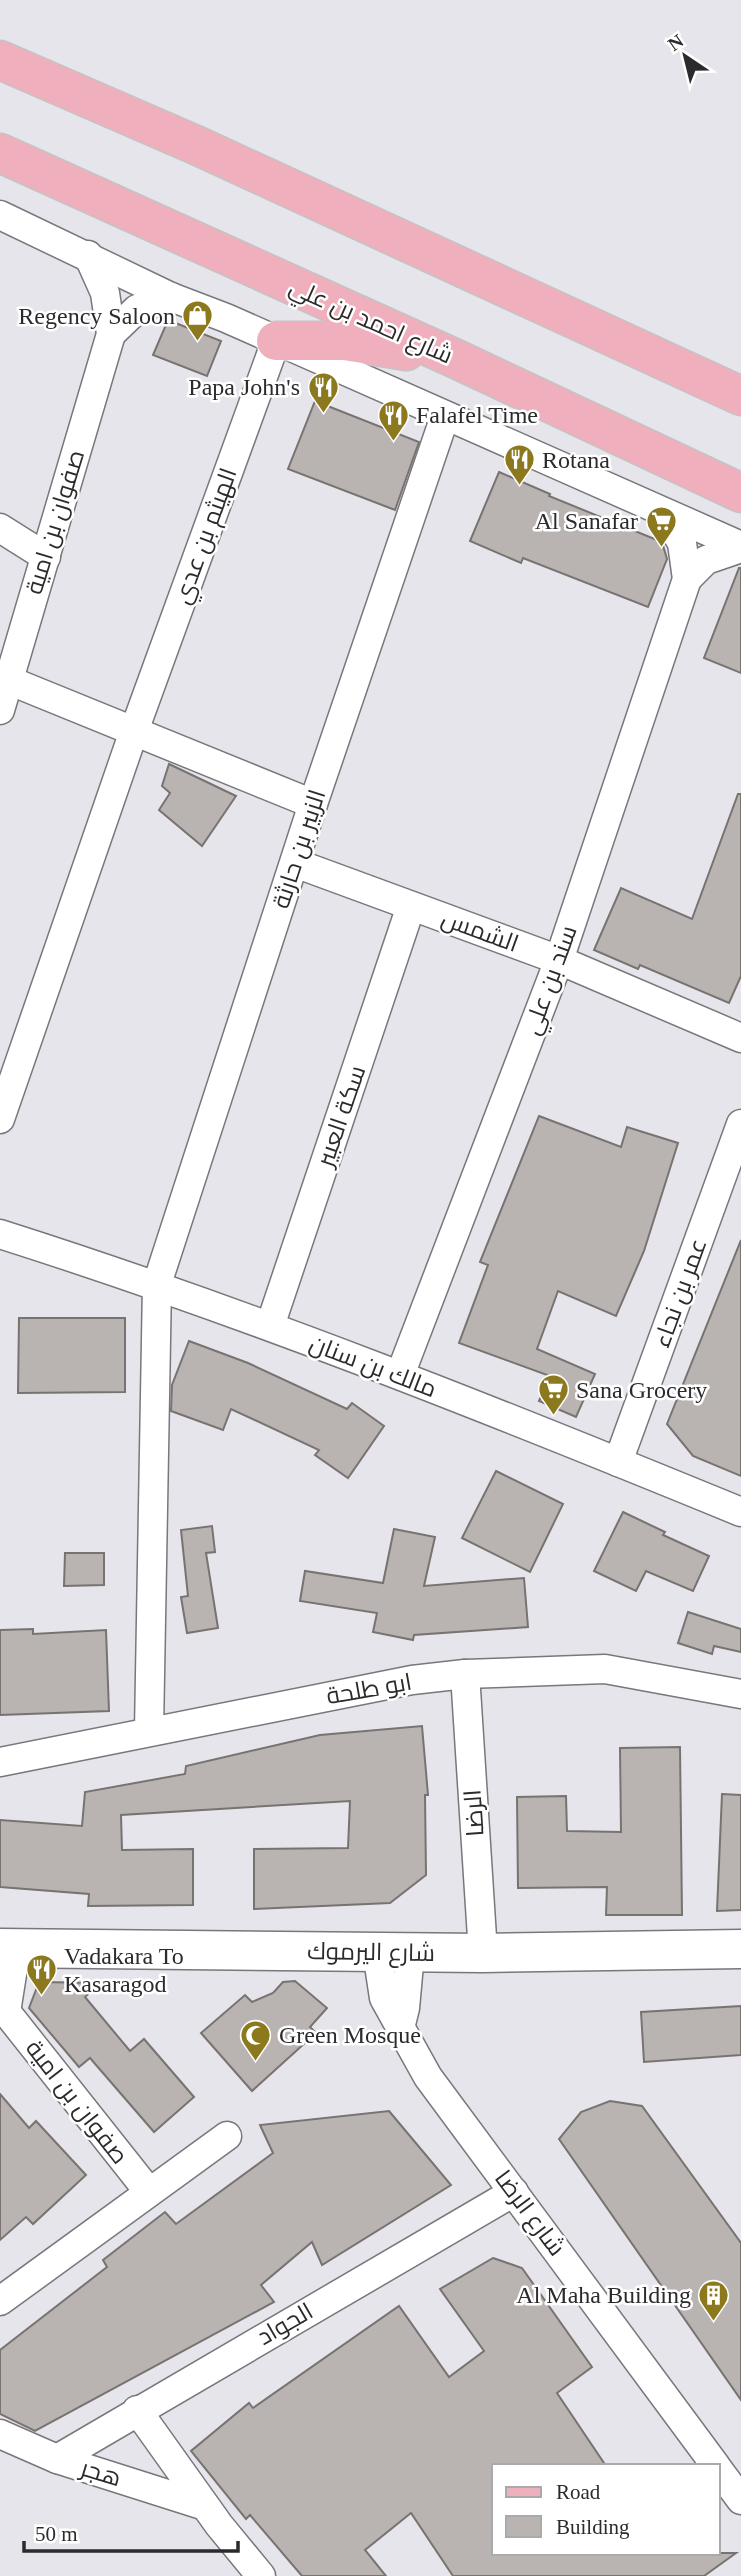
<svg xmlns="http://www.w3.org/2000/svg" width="741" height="2576" font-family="'Times New Roman',Cairo,serif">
<rect width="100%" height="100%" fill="#e5e5eb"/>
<g fill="#b9b3b1" stroke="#787371" stroke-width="2">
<path d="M168 320 221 341 207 376 153 355Z"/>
<path d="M315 401 419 442 395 510 288 469Z"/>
<path d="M499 472 550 494 549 496 662 542 667 559 648 607 523 558 521 563 470 541Z"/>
<path d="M739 568H741V673L704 658Z"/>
<path d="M169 764 236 796 202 846 159 810 170 793 162 786Z"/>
<path d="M738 794H741V976L729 1003 640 965 638 969 594 950 621 888 692 919Z"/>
<path d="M539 1116 621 1147 627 1127 678 1143 644 1251 616 1316 558 1291 537 1349 595 1374 576 1417 539 1401 550 1376 459 1343 488 1265 480 1262Z"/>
<path d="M741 1240V1476L693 1456 667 1424Z"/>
<path d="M19 1318H125V1392L18 1393Z"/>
<path d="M189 1341 248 1363 347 1409 352 1403 384 1426 348 1478 315 1455 319 1450 231 1409 223 1430 171 1411 172 1385Z"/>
<path d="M496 1471 563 1504 530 1572 462 1538Z"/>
<path d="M623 1512 665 1532 663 1535 709 1556 693 1591 646 1571 636 1591 594 1571Z"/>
<path d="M212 1526 215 1552 206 1553 218 1628 187 1633 181 1597 188 1596 181 1530Z"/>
<path d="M394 1529 435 1537 424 1586 524 1578 528 1627 414 1635 413 1640 373 1632 377 1613 300 1601 305 1571 383 1583Z"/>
<path d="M65 1553H104V1585L64 1586Z"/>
<path d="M688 1612 741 1629V1652L714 1646 712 1654 678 1643Z"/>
<path d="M33 1629V1634L106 1630 109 1711 0 1715V1630Z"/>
<path d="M422 1726 428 1795H425L426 1875 390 1903 254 1909V1849L348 1848 350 1801 121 1815 122 1850 193 1849V1905L88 1906 89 1894 0 1887V1820L82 1826 85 1792 185 1774 186 1766 320 1735Z"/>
<path d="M680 1747 682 1915H606L607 1887 518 1888 517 1797 566 1796 567 1831 621 1832 620 1748Z"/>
<path d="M722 1794 741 1795V1910L717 1911Z"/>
<path d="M295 1981 327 2008 310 2027 316 2033 252 2091 201 2033 245 1995 252 2002 273 1993 283 1982Z"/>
<path d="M39 1982 100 1983 85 1997 130 2051 144 2039 194 2097 154 2132 90 2058 79 2067 29 2008Z"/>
<path d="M741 2006V2055L644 2062 641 2012Z"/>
<path d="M0 2094 29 2128 36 2121 86 2175 33 2224 26 2217 0 2240Z"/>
<path d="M610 2101 642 2106 741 2243V2400L559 2139 581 2112Z"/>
<path d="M389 2111 451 2185 322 2265 312 2242 261 2285 274 2302 35 2431 0 2414V2350L107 2267 103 2260 165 2212 176 2224 273 2153 260 2125Z"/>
<path d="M493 2258 522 2268 592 2367 557 2393 606 2466H494V2553H736L704 2576H453L411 2513 365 2550 386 2576H302L250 2515 246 2519 191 2451 249 2403 253 2408 399 2306 449 2377 484 2351 440 2289Z"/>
</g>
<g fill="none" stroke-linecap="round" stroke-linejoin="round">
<defs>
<g id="street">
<path d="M0 215 171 297 226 318 741 546"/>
<path d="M111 334 137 309 171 297"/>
<path d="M0 528 46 557"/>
<path d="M687 579 706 560 741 548"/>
<path d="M8 680 313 804"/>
<path d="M0 710 111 334 105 293 88 255"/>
<path d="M295 863 559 960 741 1038"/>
<path d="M0 1119 134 731 276 341"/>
<path d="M0 1234C252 1314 497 1412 741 1512"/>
<path d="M270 1326 411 906"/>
<path d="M400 1375 559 960 687 579 682 543 663 512"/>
<path d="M618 1462 741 1124"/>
<path d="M465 1674 483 1953"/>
<path d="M149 1731 157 1284 313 804 445 416"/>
<path d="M0 1762 412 1680 465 1674 605 1669 741 1694"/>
<path d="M377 1952 384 1998 428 2077 716 2466"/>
<path d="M0 2004 149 2192"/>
<path d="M6 2012 16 1949"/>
<path d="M401 2024 405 2008 410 1953"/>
<path d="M0 2301 227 2136"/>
<path d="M137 2410 219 2525 261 2576"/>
<path d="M0 2434 57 2459 205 2506"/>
<path d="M57 2459 514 2192"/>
<path d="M718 2469 741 2500"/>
</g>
<path id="secondary" d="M0 1948 483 1953 741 1949"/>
<g id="primary">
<path d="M0 60 198 146 741 396"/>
<path d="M0 153 454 358 741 493"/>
<path d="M276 341H345L406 351"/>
</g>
</defs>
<use href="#street" stroke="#77777c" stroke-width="31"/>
<use href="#secondary" stroke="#77777c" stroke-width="41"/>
<use href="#primary" stroke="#c4c4c4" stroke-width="41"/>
<use href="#street" stroke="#fff" stroke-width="28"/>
<use href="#secondary" stroke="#fff" stroke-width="38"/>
<use href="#primary" stroke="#efafbc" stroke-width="38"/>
</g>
<defs>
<symbol id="shop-pin" viewBox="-11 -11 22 30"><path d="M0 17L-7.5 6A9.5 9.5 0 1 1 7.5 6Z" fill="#8c781d" stroke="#fff"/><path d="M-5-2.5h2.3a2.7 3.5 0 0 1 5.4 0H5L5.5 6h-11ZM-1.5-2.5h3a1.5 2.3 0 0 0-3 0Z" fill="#fff"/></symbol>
<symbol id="restaurant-pin" viewBox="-11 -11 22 30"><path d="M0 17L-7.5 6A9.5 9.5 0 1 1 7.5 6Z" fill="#8c781d" stroke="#fff"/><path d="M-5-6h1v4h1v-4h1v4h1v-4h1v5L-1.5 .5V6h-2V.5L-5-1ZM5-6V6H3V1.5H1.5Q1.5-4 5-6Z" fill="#fff"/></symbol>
<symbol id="supermarket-pin" viewBox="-11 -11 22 30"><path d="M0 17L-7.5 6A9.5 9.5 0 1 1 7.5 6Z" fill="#8c781d" stroke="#fff"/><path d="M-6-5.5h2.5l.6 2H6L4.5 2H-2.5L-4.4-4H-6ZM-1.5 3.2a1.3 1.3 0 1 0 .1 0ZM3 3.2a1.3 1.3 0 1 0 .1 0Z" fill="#fff"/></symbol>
<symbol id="mosque-pin" viewBox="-11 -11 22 30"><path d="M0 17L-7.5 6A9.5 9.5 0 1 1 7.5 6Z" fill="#8c781d" stroke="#fff"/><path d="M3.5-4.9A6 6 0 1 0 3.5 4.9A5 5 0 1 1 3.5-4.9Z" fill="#fff"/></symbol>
<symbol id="building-pin" viewBox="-11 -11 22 30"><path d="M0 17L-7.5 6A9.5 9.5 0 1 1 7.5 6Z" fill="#8c781d" stroke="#fff"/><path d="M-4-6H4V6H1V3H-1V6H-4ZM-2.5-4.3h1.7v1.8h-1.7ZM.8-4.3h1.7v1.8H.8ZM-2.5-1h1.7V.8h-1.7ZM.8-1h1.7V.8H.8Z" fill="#fff"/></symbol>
</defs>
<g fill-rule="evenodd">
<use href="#shop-pin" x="180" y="298" width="35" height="47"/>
<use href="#restaurant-pin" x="306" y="370" width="35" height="47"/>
<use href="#restaurant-pin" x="376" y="398" width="35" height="47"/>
<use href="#restaurant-pin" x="502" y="442" width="35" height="47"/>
<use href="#supermarket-pin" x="644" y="504" width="35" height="47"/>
<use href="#supermarket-pin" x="536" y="1372" width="35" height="47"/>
<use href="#restaurant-pin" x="24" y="1952" width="35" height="47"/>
<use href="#mosque-pin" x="238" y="2018" width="35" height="47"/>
<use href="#building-pin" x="696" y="2278" width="35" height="47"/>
</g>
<g text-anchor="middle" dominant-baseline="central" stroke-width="5" stroke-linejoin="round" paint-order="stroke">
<g font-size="24" fill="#2b2b2d" stroke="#fff" text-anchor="start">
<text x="175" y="316" text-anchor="end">Regency Saloon</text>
<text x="300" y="387" text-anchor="end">Papa John's</text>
<text x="416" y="415">Falafel Time</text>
<text x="542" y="460">Rotana</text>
<text x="638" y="521" text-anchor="end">Al Sanafar</text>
<text x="576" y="1390">Sana Grocery</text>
<text x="64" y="1956">Vadakara To<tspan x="64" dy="28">Kasaragod</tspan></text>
<text x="279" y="2035">Green Mosque</text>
<text x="691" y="2295" text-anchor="end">Al Maha Building</text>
</g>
<g font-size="24" fill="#2b2b2d" stroke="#fff">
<text transform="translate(371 321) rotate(24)">شارع احمد بن علي</text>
<text transform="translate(55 522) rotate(-73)">صفوان بن امية</text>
<text transform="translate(205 536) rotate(-70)">الهيثم بن عدي</text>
<text transform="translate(299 849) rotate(-72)">الزبير بن حارثة</text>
<text transform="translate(480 931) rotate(20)">الشمس</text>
<text transform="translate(550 980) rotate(-70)">سند بن علي</text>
<text transform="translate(341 1116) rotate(-71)">سكة العبير</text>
<text transform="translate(680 1293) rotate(-70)">عمر بن نجاء</text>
<text transform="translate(373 1366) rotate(21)">مالك بن سنان</text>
<text transform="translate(369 1689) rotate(-10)">ابو طلحة</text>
<text transform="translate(474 1813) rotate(-94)">الرضا</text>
<text transform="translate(371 1952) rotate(1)">شارع اليرموك</text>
<text transform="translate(77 2102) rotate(52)">صفوان بن امية</text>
<text transform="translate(530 2213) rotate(53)">شارع الرضا</text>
<text transform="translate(285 2324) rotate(-30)">الجواد</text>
<text transform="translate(101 2473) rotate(17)">هجر</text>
</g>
</g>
<rect x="492" y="2464" width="228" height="91" fill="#ffffff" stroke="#aaaaab" stroke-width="2"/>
<rect x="506" y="2487" width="35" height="10" fill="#efafbc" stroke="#aaaaab" stroke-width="2"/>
<text x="556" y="2499" font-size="21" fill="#2b2b2d">Road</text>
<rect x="506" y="2516" width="35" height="21" fill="#b9b3b1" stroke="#aaaaab" stroke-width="2"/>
<text x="556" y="2534" font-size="21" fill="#2b2b2d">Building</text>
<g transform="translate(685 56) rotate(325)" stroke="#ffffff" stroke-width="5" paint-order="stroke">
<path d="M0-5L12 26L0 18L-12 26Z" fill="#2b2b2d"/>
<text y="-10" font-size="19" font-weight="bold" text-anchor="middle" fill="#2b2b2d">N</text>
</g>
<path d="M24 2541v10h214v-10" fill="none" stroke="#2b2b2d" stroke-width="3.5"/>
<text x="35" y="2541" font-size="21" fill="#2b2b2d" stroke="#ffffff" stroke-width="5" paint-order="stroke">50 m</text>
</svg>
